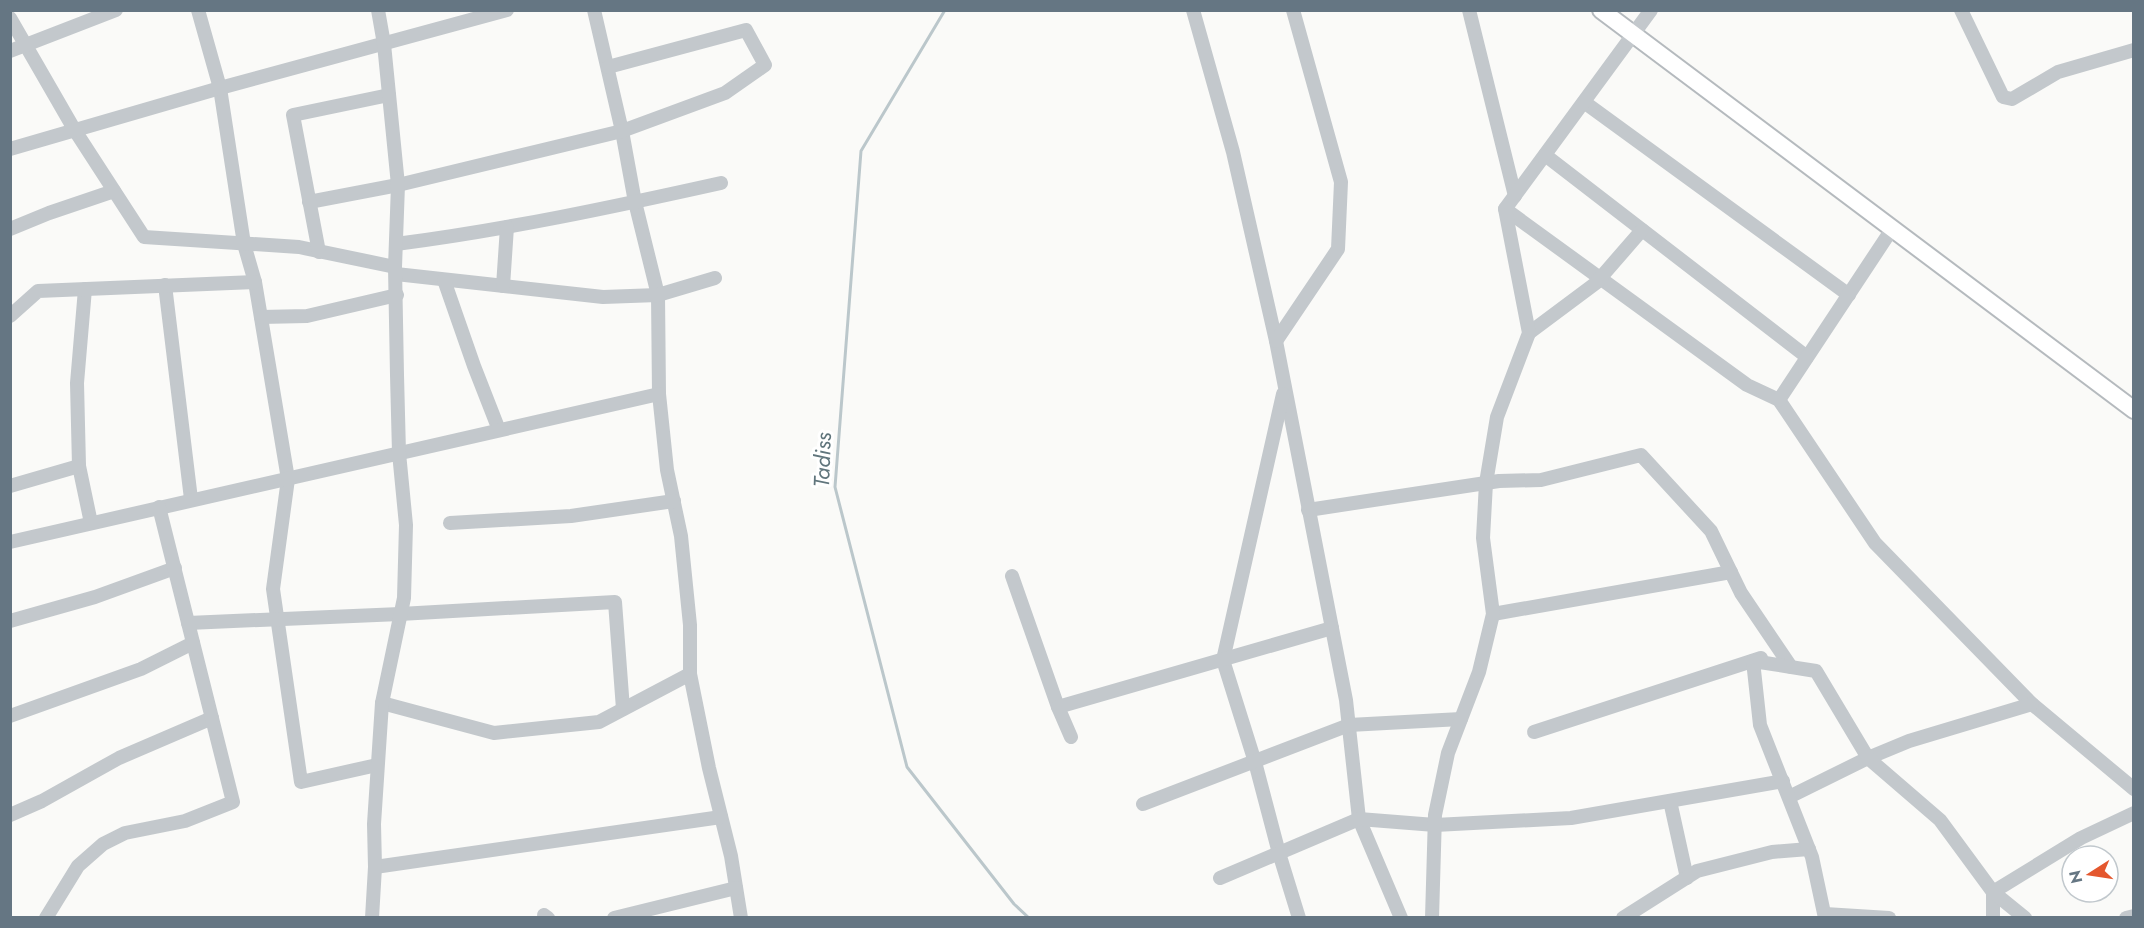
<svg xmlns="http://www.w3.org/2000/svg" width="2144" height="928" font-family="Jost,sans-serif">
<rect width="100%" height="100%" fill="#fafaf8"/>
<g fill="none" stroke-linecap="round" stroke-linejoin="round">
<path stroke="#bbc7cb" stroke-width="3" d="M945 10 861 151 835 487 907 767 1014 904 1029 918"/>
<defs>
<path id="major" d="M1601 10 2134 410"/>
</defs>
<use href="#major" stroke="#b5babe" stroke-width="20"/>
<g stroke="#c3c8cc" stroke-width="14">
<path d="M198 10 220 88 244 244 255 282 288 479 273 589 301 782 377 765"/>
<path d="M594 10 622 131 635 202 658 295 659 394 667 470 681 536 690 625V674L709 768 731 856 741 918"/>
<path d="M1193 10 1233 152 1276 341 1346 700 1359 819 1401 918"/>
<path d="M1469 10 1515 196"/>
<path d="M1961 10 2003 97 2012 99 2058 72 2134 50"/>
<path d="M10 18 74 129 144 237 299 247 395 267"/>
<path d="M10 51 116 10"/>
<path d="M1584 102 1849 295"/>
<path d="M10 149 220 88 507 10"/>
<path d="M1545 155 1807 357"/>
<path d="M309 202 398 185 622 131 725 93 765 65 746 30 608 67"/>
<path d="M1505 209 1747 385 1779 400 1875 543 2032 704 2134 789"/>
<path d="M10 229 49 213 114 191"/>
<path d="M396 244C505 230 613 207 721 183"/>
<path d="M319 252 293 115 389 95"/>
<path d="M396 274 603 297 658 295 715 278"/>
<path d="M444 280 474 366 499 430"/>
<path d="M165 285 191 499"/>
<path d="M503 286 507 227"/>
<path d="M85 289 77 383 79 466 91 523"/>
<path d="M10 316 38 291 255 282"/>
<path d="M261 317 307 316 397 295"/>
<path d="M1529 333 1596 283 1642 230"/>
<path d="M1276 341 1338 249 1341 182 1293 10"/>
<path d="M1283 394 1223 660 1255 762 1279 853 1299 918"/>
<path d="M1779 400 1892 229"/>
<path d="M10 486 79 466"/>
<path d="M1308 510 1499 481 1541 480 1641 455 1711 531 1741 593 1791 667"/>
<path d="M450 523 571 516 674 501"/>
<path d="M10 542 659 394"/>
<path d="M1012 576 1058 707 1071 737"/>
<path d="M1493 614 1731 572"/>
<path d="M10 621 95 597 175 568"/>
<path d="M188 623 400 614 615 602 623 709"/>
<path d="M382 703 494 733 599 722 690 674"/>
<path d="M1058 707 1332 628"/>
<path d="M10 716 141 669 193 643"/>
<path d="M1534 732 1761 658"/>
<path d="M1789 797 1868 758 1909 741 2032 704"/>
<path d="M1670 801 1687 878"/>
<path d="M1143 804 1349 725 1461 719"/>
<path d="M10 815 42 801 119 758 212 718"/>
<path d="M375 867 721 817"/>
<path d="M1220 878 1359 819 1435 825 1571 818 1783 781"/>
<path d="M1825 914 1889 918"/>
<path d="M544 915 548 918"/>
<path d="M46 918 78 866 103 844 125 833 185 821 233 802 159 507"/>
<path d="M372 918 375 867 374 824 382 703 404 598 406 525 399 453 397 375 395 267 398 185 384 44 378 10"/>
<path d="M614 918 736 888"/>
<path d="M1432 918 1435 815 1448 753 1479 672 1493 614 1483 538 1486 483 1497 417 1529 333 1505 209 1651 10"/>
<path d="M1623 918 1697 871 1772 852 1809 849"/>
<path d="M1825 918 1812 857 1760 725 1753 661 1816 671 1868 758 1940 820 1993 892V918"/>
<path d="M2025 918 1993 892 2081 838 2134 813"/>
<path d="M2126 918 2134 916"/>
</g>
<use href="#major" stroke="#fff" stroke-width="16"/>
</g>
<g text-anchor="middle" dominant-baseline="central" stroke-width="6" stroke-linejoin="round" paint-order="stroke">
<g font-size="22" font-style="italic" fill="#60757c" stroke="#fff">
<text transform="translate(822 460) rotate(-88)">Tadiss</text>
</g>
</g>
<rect width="2144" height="928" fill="none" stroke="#657683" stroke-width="24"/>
<g transform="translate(2090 874) rotate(258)"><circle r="28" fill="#ffffff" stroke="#c1c8cd" stroke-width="1.5"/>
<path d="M0-4.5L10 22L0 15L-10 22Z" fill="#e4572e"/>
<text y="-9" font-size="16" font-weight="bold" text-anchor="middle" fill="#657683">N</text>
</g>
</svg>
